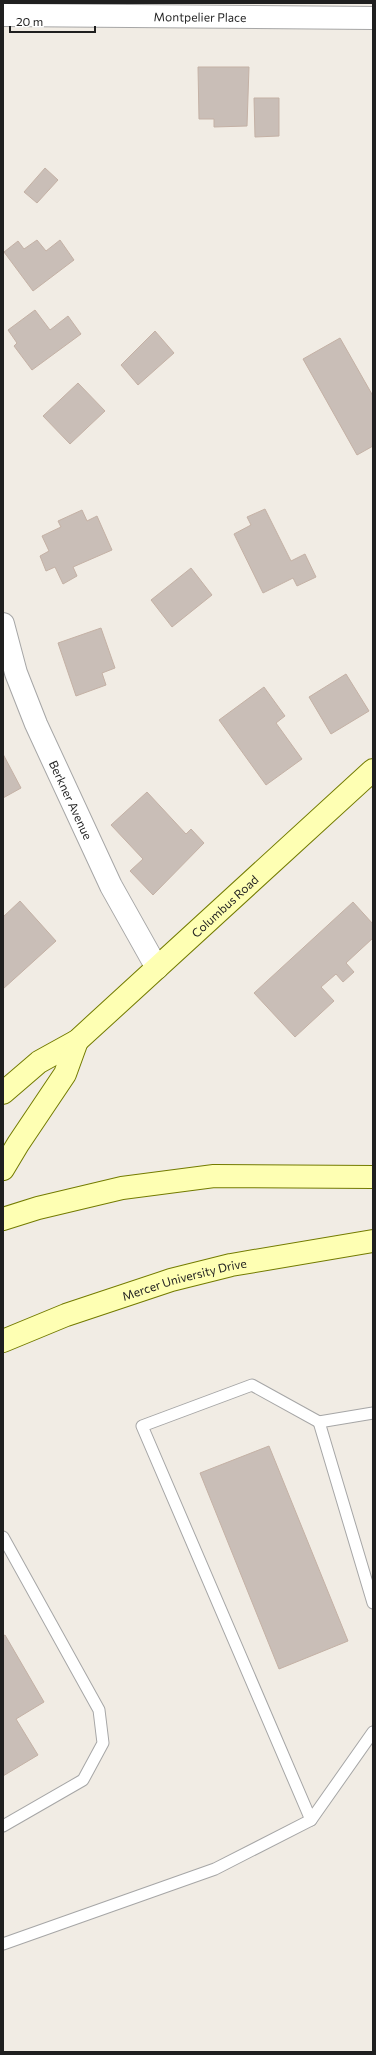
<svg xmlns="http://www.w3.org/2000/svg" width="376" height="2055" font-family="Commissioner,sans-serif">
<rect width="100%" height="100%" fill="#f1ece4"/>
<g fill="#c9beb7" stroke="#c4b1a5">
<path d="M198 67H249L247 126 214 127V119H199Z"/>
<path d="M254 98H279V136L255 137Z"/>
<path d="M45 168 58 180 37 203 24 192Z"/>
<path d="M37 240 46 251 60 240 74 260 33 291 4 252 18 241 24 249Z"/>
<path d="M35 310 50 330 68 316 81 334 32 370 14 346 17 343 8 330Z"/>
<path d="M155 331 174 353 138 385 121 365Z"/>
<path d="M340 338 373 396V446L357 455 303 359Z"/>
<path d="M78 383 105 411 70 444 43 416Z"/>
<path d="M265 509 291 561 305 554 316 577 297 586 293 578 263 593 234 534 251 525 247 517Z"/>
<path d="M82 510 87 521 97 516 112 550 73 567 77 576 63 584 55 567 46 571 40 556 49 551 42 536 61 527 58 521Z"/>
<path d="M191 568 212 595 172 627 151 600Z"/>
<path d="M101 628 115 668 102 673 106 685 76 696 58 643Z"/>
<path d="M346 674 369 711 331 734 309 697Z"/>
<path d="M264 687 285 716 276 723 302 759 266 785 219 720Z"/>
<path d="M3 754 21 788 3 798Z"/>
<path d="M147 792 186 834 191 829 204 843 153 895 130 871 143 859 111 825Z"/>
<path d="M20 901 56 941 3 989V917Z"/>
<path d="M353 902 373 924V938L346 963 354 972 343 982 336 974 321 987 334 1001 295 1037 254 993Z"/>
<path d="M269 1446 348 1641 279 1669 200 1473Z"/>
<path d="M5 1635 44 1702 16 1719 38 1755 3 1776V1636Z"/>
</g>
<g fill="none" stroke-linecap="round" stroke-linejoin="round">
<defs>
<g id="lane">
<path d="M373 1413 319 1422 373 1603"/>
<path d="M3 1537 99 1710 103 1743 83 1780 3 1826"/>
<path d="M311 1820 142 1426 252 1385 319 1422"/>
<path d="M3 1944 215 1869 311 1820 373 1732"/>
</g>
<g id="street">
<path id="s1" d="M3 15 373 18"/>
<path id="s2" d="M3 624 16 673 36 724 111 886 157 968"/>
</g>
<g id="secondary">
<path id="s3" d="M3 1093 39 1062 77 1041 373 770"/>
<path d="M3 1169 18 1144 65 1074 77 1041"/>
<path d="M3 1219 38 1208 122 1188 214 1176 373 1177"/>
<path id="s4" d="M3 1341 66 1315 171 1280 231 1265 373 1241"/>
</g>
</defs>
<use href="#lane" stroke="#a6a6a6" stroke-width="13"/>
<use href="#street" stroke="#a6a6a6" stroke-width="24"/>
<use href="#secondary" stroke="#737b00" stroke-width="24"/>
<use href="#lane" stroke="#fff" stroke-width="11"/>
<use href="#street" stroke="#fff" stroke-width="22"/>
<use href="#secondary" stroke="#feffb3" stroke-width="22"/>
</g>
<g text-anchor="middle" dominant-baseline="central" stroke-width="3" stroke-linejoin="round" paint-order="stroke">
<g font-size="12" fill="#1f1f1f" stroke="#fff">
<text stroke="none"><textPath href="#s1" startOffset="197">Montpelier Place</textPath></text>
<text stroke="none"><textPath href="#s2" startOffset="189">Berkner Avenue</textPath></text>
<text stroke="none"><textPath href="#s3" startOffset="291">Columbus Road</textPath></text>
<text stroke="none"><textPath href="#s4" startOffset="192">Mercer University Drive</textPath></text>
</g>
</g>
<rect width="376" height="2055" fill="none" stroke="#1f1f1f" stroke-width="8"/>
<path d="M10 26v6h85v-6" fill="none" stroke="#1f1f1f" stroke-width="2"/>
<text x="16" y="26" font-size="12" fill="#1f1f1f" stroke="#ffffff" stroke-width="3" paint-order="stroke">20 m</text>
</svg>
